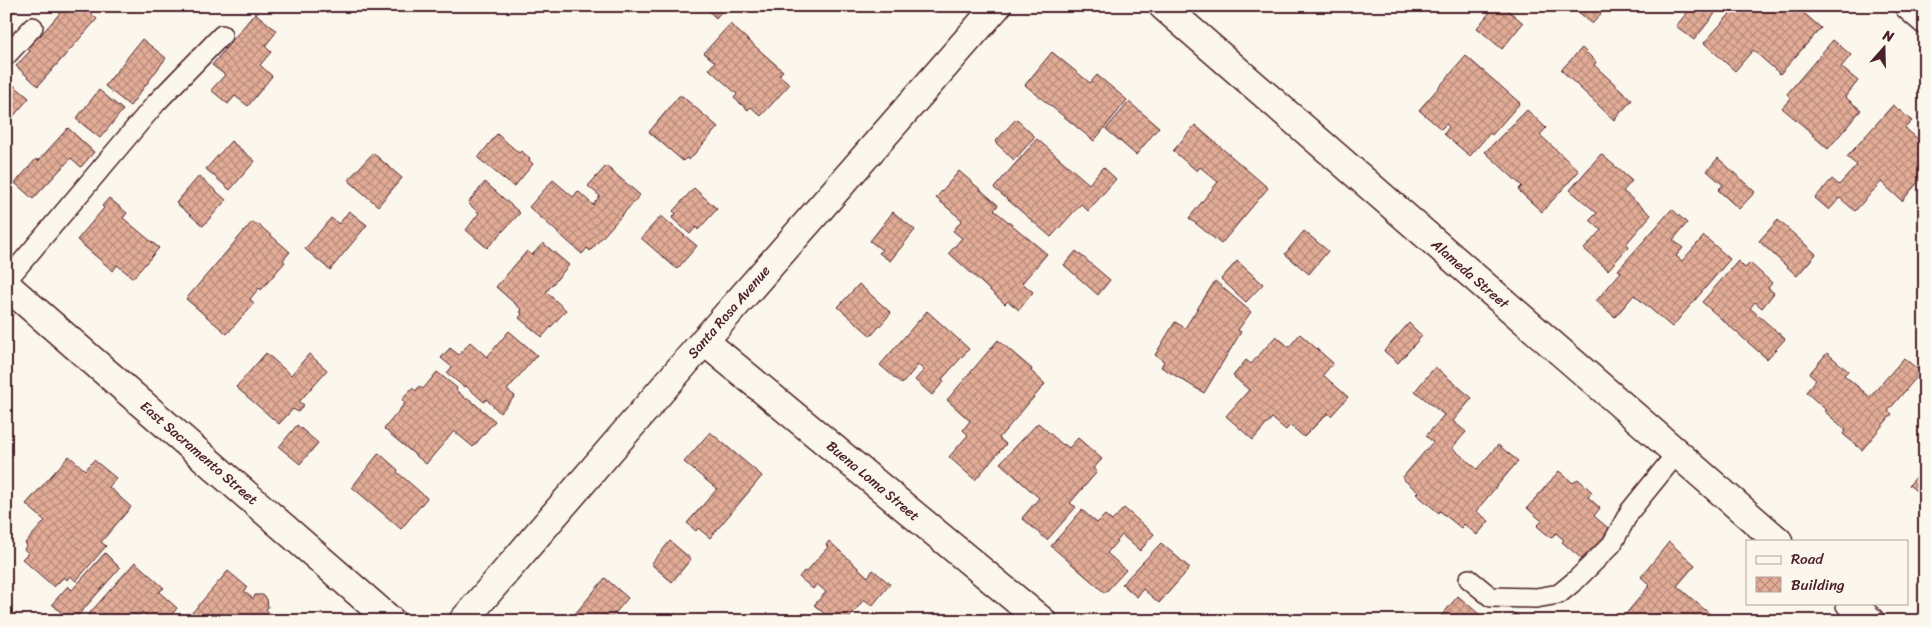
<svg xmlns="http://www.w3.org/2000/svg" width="1931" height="627" font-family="Sriracha,sans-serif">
<defs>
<pattern id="building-cross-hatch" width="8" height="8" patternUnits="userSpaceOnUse" patternTransform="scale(1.25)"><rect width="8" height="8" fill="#e2ac97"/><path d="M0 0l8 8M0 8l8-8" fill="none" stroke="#b98b7b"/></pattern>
</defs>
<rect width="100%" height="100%" fill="#fbf7ec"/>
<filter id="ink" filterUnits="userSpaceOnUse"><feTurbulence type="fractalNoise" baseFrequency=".02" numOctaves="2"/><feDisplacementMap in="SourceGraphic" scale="10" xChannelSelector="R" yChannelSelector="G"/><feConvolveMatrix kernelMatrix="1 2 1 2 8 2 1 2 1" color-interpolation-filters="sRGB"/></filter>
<g filter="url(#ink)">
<g fill="url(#building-cross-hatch)" stroke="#4a1f2b">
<path d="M6 6H18L12 13Z"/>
<path d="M66 6H83L97 19 38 86 16 66 30 51 24 46 36 32 40 36Z"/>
<path d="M703 6H726L716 18Z"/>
<path d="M1495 6H1503L1523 23 1502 49 1477 28Z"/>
<path d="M1572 6H1608L1592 24Z"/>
<path d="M1689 6H1721L1694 40 1676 26 1691 8Z"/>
<path d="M1737 6H1796L1821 28 1780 74 1753 50 1735 71 1704 43Z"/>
<path d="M255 13 277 31 265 46 271 52 260 65 272 76 248 106 235 96 228 104 211 90 225 75 212 65Z"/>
<path d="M730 24 783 71 779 75 790 84 761 116 751 107 748 110 734 98 737 94 709 69 715 62 704 53Z"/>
<path d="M142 39 166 58 130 106 105 86Z"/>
<path d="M1833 40 1851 55 1841 67 1858 81 1845 97 1861 110 1828 149 1812 135 1813 134 1782 108 1791 98 1787 94Z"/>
<path d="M1582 48 1596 62 1594 65 1632 100 1614 120 1561 70Z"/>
<path d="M1052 52 1090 83 1097 75 1127 100 1094 141 1025 85Z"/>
<path d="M1466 56 1520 103 1492 135 1490 133 1470 156 1444 134 1449 127 1446 124 1441 129 1419 110Z"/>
<path d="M6 79 29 98 6 125Z"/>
<path d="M99 90 123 110 100 138 76 119Z"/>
<path d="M679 96H682L718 127 689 160 686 158 683 161 649 132Z"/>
<path d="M1129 102 1159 127 1136 155 1106 129Z"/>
<path d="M1893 105 1912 121 1905 128 1925 145V174L1902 201 1881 182 1855 211 1840 198 1829 210 1815 198 1832 179 1839 185 1857 165 1847 157Z"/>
<path d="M1527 110 1546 128 1540 135 1579 171 1542 212 1518 190 1522 186 1485 152Z"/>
<path d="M1016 119 1035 137 1014 160 995 142Z"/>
<path d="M1195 125 1268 188 1221 244 1189 218 1218 182 1200 167 1197 171 1173 151Z"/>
<path d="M68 128 94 152 81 167 71 158 33 199 15 183 36 159 38 161Z"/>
<path d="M497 134 519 153 521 151 530 158 529 160 533 164 514 187 478 158Z"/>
<path d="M1037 139 1089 184 1103 167 1116 179 1088 211 1081 204 1051 237 994 188Z"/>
<path d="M231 141 255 161 230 190 206 169Z"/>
<path d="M373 153 402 178 378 206 348 180Z"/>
<path d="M1601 154 1632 181 1623 191 1651 215 1626 244 1629 246 1608 270 1584 249 1601 230 1590 220 1597 213 1570 190Z"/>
<path d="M1718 158 1755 192 1739 209 1718 190 1723 185 1707 171Z"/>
<path d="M606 166 640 195 590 251 587 248 582 254 529 207 553 180 573 197 578 191 593 205 600 196 588 186Z"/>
<path d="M959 171 998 205 994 210 1047 254 1022 283 1033 292 1019 310 1008 301 1005 304 949 253 962 238 953 231 962 220 936 198Z"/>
<path d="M199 176 226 200 203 226 176 203Z"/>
<path d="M485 182 520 213 487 248 466 230 479 213 468 203Z"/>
<path d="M694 188 717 209 698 230 696 227 690 234 672 218 676 214 673 211Z"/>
<path d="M109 198 127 213 123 218 159 248 133 278 117 265 113 271 77 240 104 208 102 206Z"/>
<path d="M1672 209 1687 223 1673 240 1683 248 1676 256 1682 261 1704 236 1730 259 1672 327 1634 295 1615 317 1596 301 1621 272 1618 270Z"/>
<path d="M349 211 367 225 330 270 305 249 331 218 339 224Z"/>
<path d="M893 212 915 230 890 261 879 253 882 250 870 241Z"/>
<path d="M661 216 697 246 677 269 641 238Z"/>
<path d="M1778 220 1816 254 1797 276 1759 241Z"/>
<path d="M252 222 259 225 290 252 283 260 285 262 261 290 259 288 250 299 254 303 227 334 186 299Z"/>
<path d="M1304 231 1328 251 1309 274 1285 254Z"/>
<path d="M543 243 569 265 546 292 566 310 542 337 519 318 522 314 520 312 522 310 496 287 527 251 532 255Z"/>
<path d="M1076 251 1110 280 1098 295 1064 265Z"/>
<path d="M1237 261 1263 284 1246 302 1221 279Z"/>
<path d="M1738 261 1745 268 1750 263 1772 283 1768 288 1774 293 1762 308 1755 302 1750 308 1785 339 1767 359 1702 302Z"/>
<path d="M1215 281 1251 312 1238 330 1241 332 1204 393 1161 367 1164 361 1155 355 1175 322 1185 328Z"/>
<path d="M859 284 891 313 871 336 838 307Z"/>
<path d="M927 311 969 349 942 379 944 381 932 395 915 380 924 370 918 365 902 384 880 365Z"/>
<path d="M1409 323 1422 336 1398 363 1384 351Z"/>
<path d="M509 331 537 355 507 390 515 396 500 413 486 399 484 402 465 385 464 387 447 373 452 367 441 358 450 348 459 355 470 342 487 357Z"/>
<path d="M1300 334 1333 363 1323 375 1348 397 1331 416 1328 413 1304 437 1290 425 1286 430 1272 418 1253 440 1226 416 1249 390 1233 376 1246 360 1251 364 1276 336 1289 347Z"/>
<path d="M998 340 1032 369 1031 371 1045 384 999 438 1006 444 975 480 949 457 968 435 963 430 970 421 947 400Z"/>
<path d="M266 353 291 375 309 354 327 370 299 402 304 405 298 412 293 409 279 424 236 387Z"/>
<path d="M1827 353 1848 371 1844 375 1870 397 1904 358 1921 372 1888 411 1892 414 1862 450 1843 434 1846 430 1824 411 1826 410 1806 392 1816 380 1809 374Z"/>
<path d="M1435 367 1472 398 1453 421 1466 432 1452 448 1477 469 1498 445 1518 461 1476 511 1489 521 1477 535 1464 524 1461 528 1440 511 1439 513 1416 494 1418 492 1402 478 1433 442 1426 436 1444 415 1415 391Z"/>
<path d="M437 372 457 388 456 390 467 400 468 398 495 421 473 447 454 431 426 464 384 429 405 403 402 400 412 388 416 391 419 386 423 389Z"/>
<path d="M1038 423 1063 445 1064 444 1069 448 1078 438 1102 459 1093 469 1097 472 1070 503 1076 507 1047 540 1022 518 1039 498 1000 463Z"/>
<path d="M297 425 318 443 300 464 279 447Z"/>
<path d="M710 432 762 476 710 538 698 528 696 531 687 523 717 489 684 462Z"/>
<path d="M379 453 398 470 397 472 427 498 401 529 352 487Z"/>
<path d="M69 456 85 470 94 460 116 478 109 487 131 507 101 542 106 546 76 581 70 576 67 580 64 577 54 587 22 559 28 553 24 549 27 545 25 543 45 521 26 504Z"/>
<path d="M1925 468V498L1909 485Z"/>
<path d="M1559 471 1573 483 1578 479 1592 492 1588 497 1600 508 1594 516 1615 534 1588 564 1562 542 1564 540 1556 533 1551 538 1537 526 1542 521 1527 508Z"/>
<path d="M1124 508 1154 534 1140 551 1122 535 1107 553 1126 570 1105 593 1051 546 1082 510 1097 523 1105 515 1112 521Z"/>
<path d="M670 541 691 559 672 582 651 564Z"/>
<path d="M829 541 868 577 873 570 890 584 872 606 864 599 847 621H833L814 605 826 592 817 584 813 589 799 577 804 571 806 572 828 547 826 545Z"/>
<path d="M1669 542 1695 565 1677 586 1718 621H1620L1650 585 1641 577Z"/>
<path d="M1161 543 1190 568 1159 603 1143 589 1137 597 1122 584Z"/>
<path d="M105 553 120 568 73 621H70L52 604 68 586 72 590Z"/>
<path d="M135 562 164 588 159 592 177 608 167 621H153L142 612 138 617 134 614 128 621H95L88 615Z"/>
<path d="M228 571 247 587 244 591 253 599 255 595H263L267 599 268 607 266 610 279 621H199L191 614Z"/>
<path d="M605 578 628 598 611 618 608 616 604 621H569Z"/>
<path d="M1458 596 1487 621H1437Z"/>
<path d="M875 613 884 621H869Z"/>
<path d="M1515 613 1524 621H1509Z"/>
<path d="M932 614 940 621H926Z"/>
</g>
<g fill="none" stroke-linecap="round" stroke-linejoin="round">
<defs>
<g id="lane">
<path d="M6 56 33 27"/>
<path d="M6 281 157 102 222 35"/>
<path d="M1469 579 1491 597 1536 598 1559 594 1577 579 1612 544 1630 511 1677 453"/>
</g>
<g id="street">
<path d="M1163 6 1778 541"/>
<path d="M1909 6 1925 20"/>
<path d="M6 285 391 621"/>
<path d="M704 341 1042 621"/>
<path d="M1850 603 1870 621"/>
<path d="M463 621 704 341 997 6"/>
</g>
</defs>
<use href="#lane" stroke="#4a1f2b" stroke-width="22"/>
<use href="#street" stroke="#4a1f2b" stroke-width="31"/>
<use href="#lane" stroke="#fbf7ec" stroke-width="19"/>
<use href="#street" stroke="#fbf7ec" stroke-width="28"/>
</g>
</g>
<g text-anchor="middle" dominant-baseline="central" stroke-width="4" stroke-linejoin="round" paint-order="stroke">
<g font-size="14" fill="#4a1f2b" stroke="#fbf7ec">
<text transform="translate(1470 274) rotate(41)">Alameda Street</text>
<text transform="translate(729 312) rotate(-49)">Santa Rosa Avenue</text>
<text transform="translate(199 453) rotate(41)">East Sacramento Street</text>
<text transform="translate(873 481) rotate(40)">Buena Loma Street</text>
</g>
</g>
<rect width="1931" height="627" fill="none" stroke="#fbf7ec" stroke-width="25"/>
<rect x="12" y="12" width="1906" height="602" fill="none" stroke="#4a1f2b" stroke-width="2" filter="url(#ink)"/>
<rect x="1746" y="540" width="162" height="65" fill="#fbf7ec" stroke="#b4a19f"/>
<rect x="1756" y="556" width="25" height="8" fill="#fbf7ec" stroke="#b4a19f"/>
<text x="1791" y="564" font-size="15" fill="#4a1f2b">Road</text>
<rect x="1756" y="577" width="25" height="15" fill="url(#building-cross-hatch)" stroke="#b4a19f"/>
<text x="1791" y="590" font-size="15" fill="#4a1f2b">Building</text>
<g transform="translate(1884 48) rotate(20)" stroke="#fbf7ec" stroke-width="4" paint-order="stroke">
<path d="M0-4L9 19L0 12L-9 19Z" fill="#4a1f2b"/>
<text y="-8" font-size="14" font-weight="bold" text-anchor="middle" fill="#4a1f2b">N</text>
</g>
</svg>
